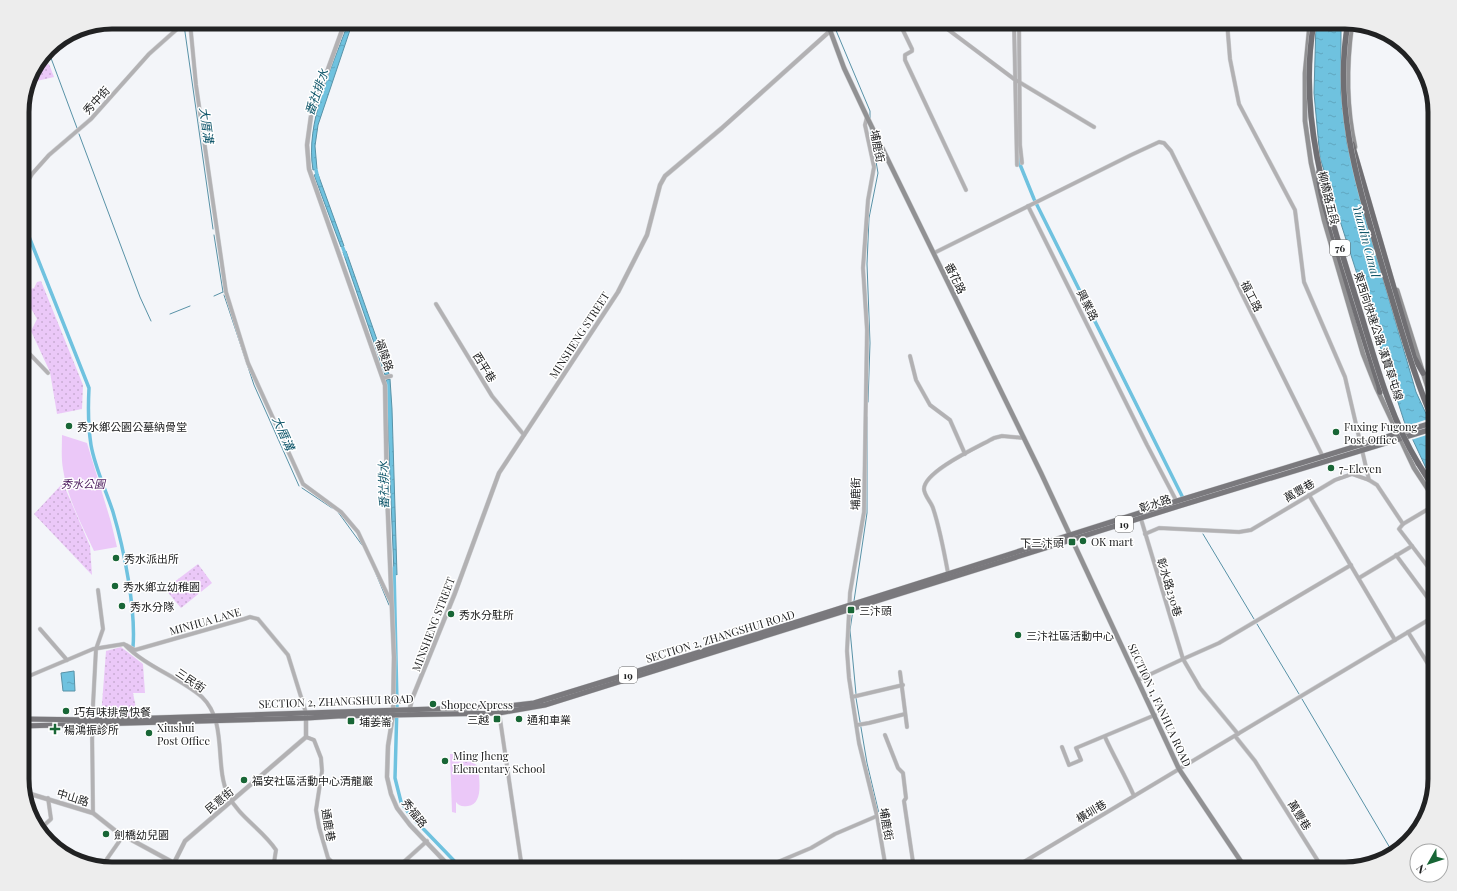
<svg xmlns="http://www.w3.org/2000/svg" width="1457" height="891" font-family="'Playfair Display','Noto Sans TC',serif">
<defs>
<pattern id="grass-dots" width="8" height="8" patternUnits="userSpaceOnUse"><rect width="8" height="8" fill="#ebc8f8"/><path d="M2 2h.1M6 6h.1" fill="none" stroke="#c9acd4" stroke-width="1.8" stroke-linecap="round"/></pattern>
<pattern id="water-ripples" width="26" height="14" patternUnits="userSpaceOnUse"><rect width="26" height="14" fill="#6fc2df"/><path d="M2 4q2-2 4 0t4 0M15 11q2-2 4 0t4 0" fill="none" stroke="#60a6bf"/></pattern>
</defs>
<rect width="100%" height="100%" fill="#f3f5f9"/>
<g fill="url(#grass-dots)">
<path d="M49 64 54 77 28 83 36 68Z"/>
<path d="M41 281 83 385 82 409 57 414 50 372 31 331 37 319 22 292 34 288 37 282Z"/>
<path d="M63 483 90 546 92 575 34 514Z"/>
<path d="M198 564 212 583 181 608 165 589Z"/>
<path d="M121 647 143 664 145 693H133L136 708 130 710 129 717H101L106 651Z"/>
<path d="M465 761 471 763 474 770H456L458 765Z"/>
</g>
<g fill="#ebc8f8" fill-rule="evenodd">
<path d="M62 435 87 443 111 522 117 547 94 551C82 525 67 498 63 469 61 458 62 446 62 435Z"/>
<path d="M450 754H454L455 762 460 757H469L478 767C479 778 484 804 468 806 462 807 459 806 456 802V813L452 812ZM465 761 471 763 474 770H456L458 765Z"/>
</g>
<g fill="url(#water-ripples)" stroke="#5892a7">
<path d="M1316 22H1341V93L1347 143 1367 224 1416 392 1435 433V480L1426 468 1404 421 1320 158 1314 93Z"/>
<path d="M347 26 351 27 318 125 315 146 317 169 313 170C305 123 331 70 347 26Z"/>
<path d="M318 174 344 246 341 247 314 175Z"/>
<path d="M346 251 389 374 385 375 343 252Z"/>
<path d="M390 379 392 409 397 575 394 573 386 380Z"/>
<path d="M74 671 75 691H63L61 673Z"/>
</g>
<path fill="#f3f5f9" d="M1428 419 1433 433 1411 440 1404 427Z"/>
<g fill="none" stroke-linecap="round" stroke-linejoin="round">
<g stroke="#5892a7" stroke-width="1">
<path d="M184 25 213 229"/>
<path d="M835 28 870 111V118"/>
<path d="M48 50 77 128"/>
<path d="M79 134 140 297 151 321"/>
<path d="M214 235 223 292"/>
<path d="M224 295 254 385 299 486"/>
<path d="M214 296 223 292"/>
<path d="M170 314 190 306"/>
<path d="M868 402 870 343 867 264 869 218 878 173 870 127"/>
<path d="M302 488 332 508"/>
<path d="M338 512 362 545"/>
<path d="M1203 534 1254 619"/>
<path d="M374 569 389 605"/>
<path d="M854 601 867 513V417"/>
<path d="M853 610 850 630 856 694"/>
<path d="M1257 624 1299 694"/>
<path d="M856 698 867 763 881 822"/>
<path d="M1302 699 1393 853"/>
</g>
<g stroke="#6fc2df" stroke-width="3.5">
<path d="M1019 151V162L1034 199 1182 496"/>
<path d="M316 170 318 179"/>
<path d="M22 219 89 388C88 407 88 426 91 445 95 468 106 490 113 512 124 549 136 609 133 647"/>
<path d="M343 248 346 256"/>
<path d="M394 568 397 705 395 778 401 802 410 815 462 869"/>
</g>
<defs>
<g id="minor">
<path d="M190 22 196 85 226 292 248 363 303 484 341 512 358 532 391 602"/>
<path d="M899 22 912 49V51L905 55V60L966 190"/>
<path d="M938 22 1014 79 1094 127"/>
<path d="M1014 22 1017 165"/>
<path d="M1019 22 1020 145 1022 163"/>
<path d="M1227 22 1230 59 1239 104 1295 210 1304 282 1345 377 1369 480"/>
<path d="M867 117 865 125 874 167 868 200 863 268 867 330 864 512 850 593 847 651 849 678 859 743 877 816 886 869"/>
<path d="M22 191 32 174 49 155 91 119 149 54 185 22"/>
<path d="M1028 206 1147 445 1177 502"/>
<path d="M934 253 1131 155 1159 142 1164 143 1171 151 1323 457"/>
<path d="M436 304 492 396 524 435"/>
<path d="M22 346 48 373"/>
<path d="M910 356 916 380 930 405 950 420 965 454"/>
<path d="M383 378 391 376"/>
<path d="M1309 495 1395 640"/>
<path d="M1403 524 1435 505"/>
<path d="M1145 534 1159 528 1239 532 1251 530 1335 480 1352 474 1369 480 1377 485 1403 524 1399 529 1435 576"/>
<path d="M1396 555 1430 601"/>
<path d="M948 573C944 551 940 529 933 508 931 502 924 495 924 489 924 471 980 446 994 438L1002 436 1024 438"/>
<path d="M1359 578 1412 546"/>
<path d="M40 629 67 660"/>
<path d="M1408 632 1435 675"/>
<path d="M126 645 135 650 244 619 250 617 258 619 288 655 306 713"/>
<path d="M900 672 907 727"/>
<path d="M22 679 93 649 124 644C146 667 179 677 202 697 228 722 214 765 228 795 239 817 263 830 276 850L273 869"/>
<path d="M1138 680 1183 659 1141 519"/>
<path d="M852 697 903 685"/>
<path d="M499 712 522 868"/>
<path d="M857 725 869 723 905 714"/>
<path d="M1238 734 1200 688 1183 659 1219 643 1351 565"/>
<path d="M885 735 898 768 903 773 906 798 904 801 914 869"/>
<path d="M1235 736 1255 761 1323 869"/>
<path d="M306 737 314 740 321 758 322 771 316 810 319 827 328 858 339 869"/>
<path d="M1105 737C1114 757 1125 775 1134 796"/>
<path d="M1435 737 1433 739 1435 744"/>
<path d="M1062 747 1069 765 1081 760 1076 748 1155 715"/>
<path d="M93 813 92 724 96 649 103 629 98 590"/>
<path d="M40 829 51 819 48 798"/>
<path d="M682 862 702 869"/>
<path d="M102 866 123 836"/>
<path d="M396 869 427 841"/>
<path d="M761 869 811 848 835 834 877 816"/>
<path d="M1012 869 1435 616"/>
</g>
<g id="tertiary">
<path d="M345 22 311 116 307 145 309 169 385 385 387 493 394 657 393 715 388 746 387 777 391 794 397 808 410 825 452 869"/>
<path d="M409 712 412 699 455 593 499 473 618 292 647 235 660 185 665 176 722 128 840 22"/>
<path d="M24 792 93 813 117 832 174 863"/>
<path d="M173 869 174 863 185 841 306 737V715"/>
</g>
<g id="secondary">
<path d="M827 22 844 68 867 117 1041 473 1179 769 1246 869"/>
<path d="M1310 22 1305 73V121L1311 163 1324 220 1363 354 1376 387 1414 468 1435 500"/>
<path d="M1352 24C1346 66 1346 106 1355 147"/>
<path d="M1397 290 1435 411"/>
</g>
<g id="primary">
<path d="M22 719 93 720 337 712 499 707 534 703 800 621 1177 501 1435 422"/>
<path d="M22 726 307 718 338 716 499 713 545 705 1179 506 1435 428"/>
</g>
<g id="trunk">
<path d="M1352 144 1414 357 1423 373"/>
<path d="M1319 172C1318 190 1327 211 1331 229 1346 281 1362 334 1379 386L1380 392"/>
<path d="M1418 463 1435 490"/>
</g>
</defs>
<use href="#minor" stroke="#cdcfd2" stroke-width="4.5"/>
<use href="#tertiary" stroke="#cdcfd2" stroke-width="5"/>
<use href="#secondary" stroke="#cdcfd2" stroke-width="5.5"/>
<use href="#primary" stroke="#cdcfd2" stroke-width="6"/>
<use href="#trunk" stroke="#cdcfd2" stroke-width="6"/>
<use href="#minor" stroke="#b2b1b3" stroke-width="3.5"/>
<use href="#tertiary" stroke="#b2b1b3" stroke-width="4"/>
<use href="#secondary" stroke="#919193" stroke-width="4.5"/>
<use href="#primary" stroke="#7a797d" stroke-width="5"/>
<use href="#trunk" stroke="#706f73" stroke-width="5.5"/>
<defs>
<g id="trunk-bridge">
<path d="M1314 22C1296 121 1331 218 1360 311 1376 363 1390 417 1418 463"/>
<path d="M1348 23C1332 110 1361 193 1385 276 1400 325 1414 378 1435 425"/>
</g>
</defs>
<use href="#trunk-bridge" stroke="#cdcfd2" stroke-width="6" stroke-linecap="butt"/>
<use href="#trunk-bridge" stroke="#706f73" stroke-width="5.5"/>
</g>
<g fill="#186636" stroke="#fff" stroke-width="1.5">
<circle cx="69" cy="426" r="4"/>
<circle cx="1336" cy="432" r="4"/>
<circle cx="1331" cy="468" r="4"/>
<circle cx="1083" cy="541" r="4"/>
<rect x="1068" y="538" width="8" height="8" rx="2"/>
<circle cx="116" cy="558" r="4"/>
<circle cx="115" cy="586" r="4"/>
<circle cx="122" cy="606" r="4"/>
<rect x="847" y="606" width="8" height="8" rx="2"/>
<circle cx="451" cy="614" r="4"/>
<circle cx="1018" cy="635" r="4"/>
<circle cx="433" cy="704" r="4"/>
<circle cx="66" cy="711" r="4"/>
<rect x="493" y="715" width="8" height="8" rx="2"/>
<circle cx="519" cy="719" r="4"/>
<rect x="347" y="717" width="8" height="8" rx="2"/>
<path d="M53 723h4v4h4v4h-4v4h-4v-4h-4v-4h4z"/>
<circle cx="149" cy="733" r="4"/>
<circle cx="445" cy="761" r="4"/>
<circle cx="244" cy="780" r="4"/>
<circle cx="106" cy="834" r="4"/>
</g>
<g text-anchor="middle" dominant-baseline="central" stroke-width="3" stroke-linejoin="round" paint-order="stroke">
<g fill="#fff" stroke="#646465" stroke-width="1">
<rect x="1330" y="240" width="20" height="16" rx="3"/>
<rect x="1115" y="516" width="18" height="16" rx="3"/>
<rect x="619" y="667" width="18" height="16" rx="3"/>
</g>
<g font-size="10" font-weight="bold" fill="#212223">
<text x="1340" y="248">76</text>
<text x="1124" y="524">19</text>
<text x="628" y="675">19</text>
</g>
<g font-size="11" fill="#212223" stroke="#fff">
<text transform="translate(96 100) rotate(-47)">秀中街</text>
<text transform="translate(878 146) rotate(79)">埔鹿街</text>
<text transform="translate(1329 198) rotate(76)">柳橋路五段</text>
<text transform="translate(956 278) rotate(64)">番花路</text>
<text transform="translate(1252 296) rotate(63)">福工路</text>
<text transform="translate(1088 305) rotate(63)">興業路</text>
<text transform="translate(579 335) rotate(-57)">MINSHENG STREET</text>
<text transform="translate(1379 336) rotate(72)">東西向快速公路 漢寶草屯線</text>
<text transform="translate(385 355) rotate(71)">福陵路</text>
<text transform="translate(485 367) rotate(58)">西平巷</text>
<text transform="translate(1299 490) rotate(-30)">萬豐巷</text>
<text transform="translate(855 494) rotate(-89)">埔鹿街</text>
<text transform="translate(1155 503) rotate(-18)">彰水路</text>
<text transform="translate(1170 587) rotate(73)">彰水路230巷</text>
<text transform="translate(205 621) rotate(-16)">MINHUA LANE</text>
<text transform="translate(433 624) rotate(-69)">MINSHENG STREET</text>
<text transform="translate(720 636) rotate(-17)">SECTION 2, ZHANGSHUI ROAD</text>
<text transform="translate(191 680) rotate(34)">三民街</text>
<text transform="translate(336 701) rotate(-2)">SECTION 2, ZHANGSHUI ROAD</text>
<text transform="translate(1160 705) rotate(65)">SECTION 1, FANHUA ROAD</text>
<text transform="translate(73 797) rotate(17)">中山路</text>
<text transform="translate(219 800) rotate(-40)">民意街</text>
<text transform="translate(1091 811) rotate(-31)">橫圳巷</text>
<text transform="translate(415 813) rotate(52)">秀福路</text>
<text transform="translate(1300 815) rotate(58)">萬豐巷</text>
<text transform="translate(887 824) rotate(80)">埔鹿街</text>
<text transform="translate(329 825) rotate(80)">通鹿巷</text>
</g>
<g font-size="11" fill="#212223" stroke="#fff" text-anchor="start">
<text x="77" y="426">秀水鄉公園公墓納骨堂</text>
<text x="1344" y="426">Fuxing Fugong<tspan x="1344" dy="13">Post Office</tspan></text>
<text x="1339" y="468">7-Eleven</text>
<text x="1091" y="541">OK mart</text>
<text x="1064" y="542" text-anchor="end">下三汴頭</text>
<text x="124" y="558">秀水派出所</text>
<text x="123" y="586">秀水鄉立幼稚園</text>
<text x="130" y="606">秀水分隊</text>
<text x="859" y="610">三汴頭</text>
<text x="459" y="614">秀水分駐所</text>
<text x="1026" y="635">三汴社區活動中心</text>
<text x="441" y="704">Shopee Xpress</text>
<text x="74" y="711">巧有味排骨快餐</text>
<text x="489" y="719" text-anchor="end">三越</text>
<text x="527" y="719">通和車業</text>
<text x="359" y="721">埔姜崙</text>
<text x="157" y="727">Xiushui<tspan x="157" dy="13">Post Office</tspan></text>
<text x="64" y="729">楊鴻振診所</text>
<text x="453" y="755">Ming Jheng<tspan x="453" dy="13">Elementary School</tspan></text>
<text x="252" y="780">福安社區活動中心清龍巖</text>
<text x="114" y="834">劍橋幼兒園</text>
</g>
<g font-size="11" font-style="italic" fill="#4b195c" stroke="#fff">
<text x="83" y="483">秀水公園</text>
</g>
<g font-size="12" font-style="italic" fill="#12586c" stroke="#fff">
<text transform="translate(316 92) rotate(-71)">番社排水</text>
<text transform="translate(207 125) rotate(82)">大厝溝</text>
<text transform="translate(1367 241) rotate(75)">Yuanlin Canal</text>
<text transform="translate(284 433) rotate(66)">大厝溝</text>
<text transform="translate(383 485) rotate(-91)">番社排水</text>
</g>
</g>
<path d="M0 0H1457V891H0ZM112 29H1345A83 83 0 0 1 1428 112V779A83 83 0 0 1 1345 862H112A83 83 0 0 1 29 779V112A83 83 0 0 1 112 29Z" fill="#ededed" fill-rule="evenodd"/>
<path fill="none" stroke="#212223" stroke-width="5" d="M112 29H1345A83 83 0 0 1 1428 112V779A83 83 0 0 1 1345 862H112A83 83 0 0 1 29 779V112A83 83 0 0 1 112 29Z"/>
<g transform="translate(1429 863) rotate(231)"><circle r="19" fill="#ffffff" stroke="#a6a7a7"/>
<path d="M0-3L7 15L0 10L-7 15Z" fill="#186636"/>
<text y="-6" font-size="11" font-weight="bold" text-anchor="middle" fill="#212223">N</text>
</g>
</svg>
